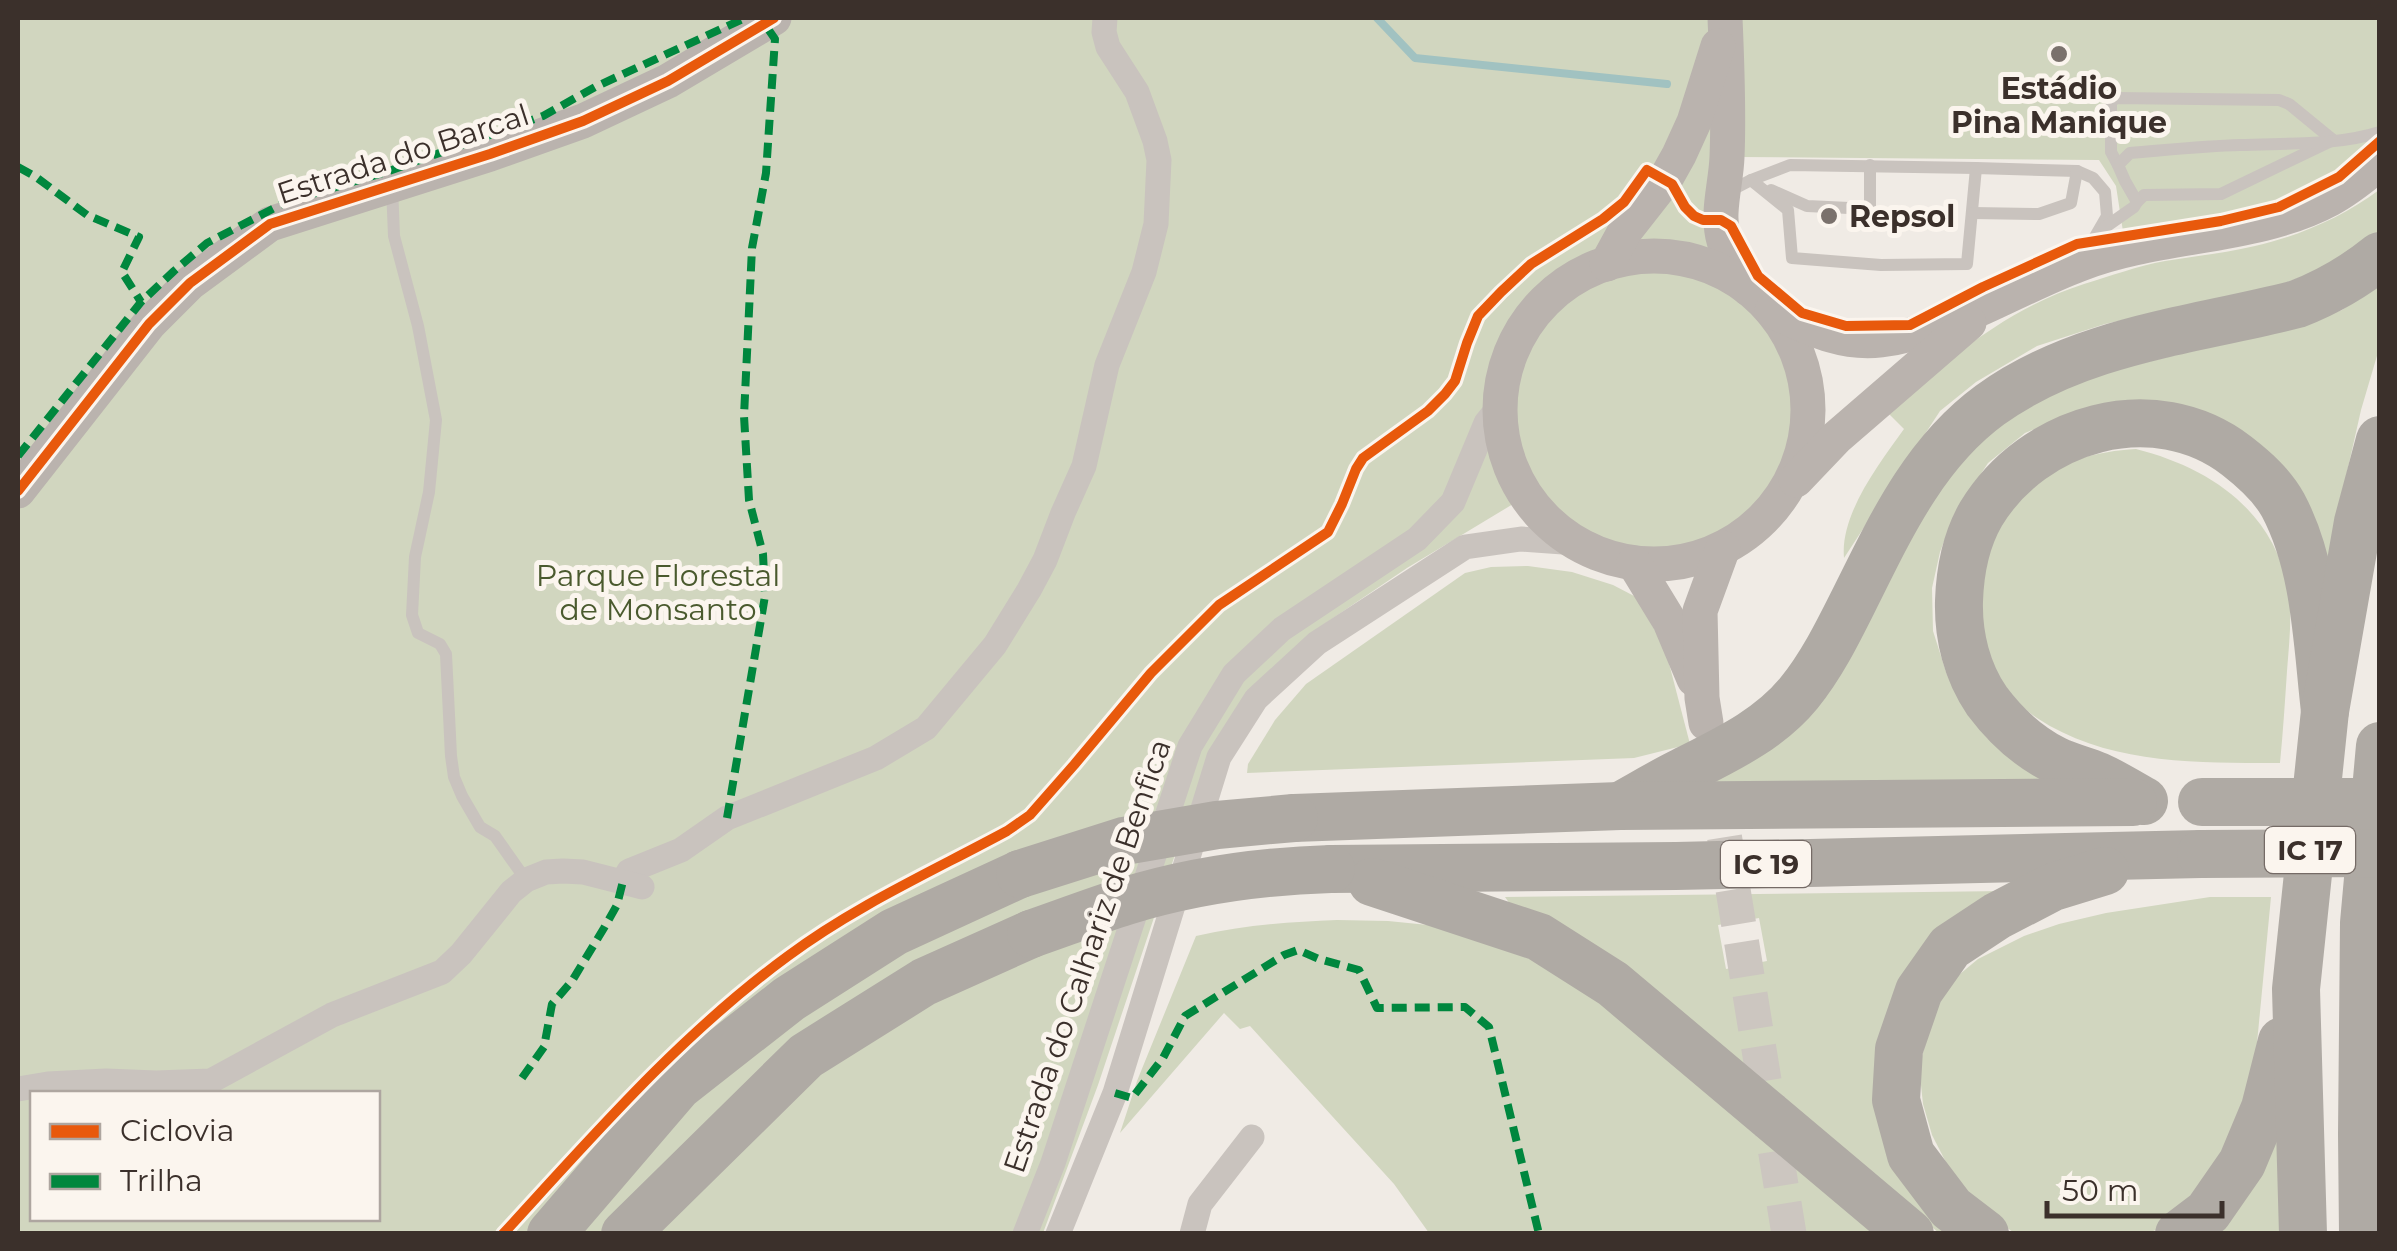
<svg xmlns="http://www.w3.org/2000/svg" width="2397" height="1251" font-family="Montserrat,sans-serif">
<rect width="100%" height="100%" fill="#f0ebe5"/>
<g fill="#d1d6bf" fill-rule="evenodd">
<path d="M18 18H2379V155L2316 197 2124 238 2116 186 2099 160 1739 157 1721 250 1806 355 1814 376 1818 404 1813 435 1801 460 1753 522 1705 553 1676 560 1648 561 1587 544 1559 530 1523 498 1407 568 1311 633 1199 783 1098 1085 1043 1233H18ZM32 1094H378V1218H32Z"/>
<path d="M2379 190V231L2365 244 2318 271 2276 286 2105 324 2037 346 1976 382 1940 411 1844 558C1840 514 1879 464 1904 429L1886 411C1948 360 2006 309 2084 284 2110 276 2138 266 2165 261 2195 256 2225 253 2255 246 2299 236 2343 217 2379 190Z"/>
<path d="M2379 285V349L2361 410 2327 561 2265 459 2087 408 2025 433 1988 463 1954 515 1940 552 1932 588 1933 631 1947 675 1967 712 1987 738 2036 772 2042 781 1708 786 1985 433 2055 385 2308 322 2342 310Z"/>
<path d="M2136 449C2211 468 2276 512 2289 594 2292 619 2289 645 2287 671 2285 701 2283 732 2280 763 2199 763 2108 765 2037 718 2002 695 1980 648 1979 607 1979 595 1983 582 1985 570 1988 546 1993 527 2009 507 2042 466 2086 452 2136 449Z"/>
<path d="M1528 566 1572 572 1613 585 1636 597 1665 648 1690 744 1634 758 1247 773 1248 764 1275 720 1306 684 1465 573 1491 567Z"/>
<path d="M2007 891 1887 1066 1963 1233H1939L1657 999 1515 911 1505 897ZM1759 918 1767 961 1726 969 1718 925Z"/>
<path d="M2210 897H2271L2255 1064 2240 1141 2172 1224 2148 1233 2013 1232 1983 1211 1953 1176 1932 1135 1923 1104 1919 1067 1936 1005 1954 979 1978 959 2024 936 2059 924 2106 913Z"/>
<path d="M1337 920 1388 921 1448 927 1495 942 1591 988 1889 1233H1429L1394 1184 1250 1026 1240 1029 1224 1013 1120 1133 1137 1081 1196 936C1243 925 1289 922 1337 920Z"/>
<path d="M2279 1130V1233L2202 1234Z"/>
</g>
<g fill="none" stroke-linecap="round" stroke-linejoin="round">
<path stroke="#a1c2c1" stroke-width="8" d="M1377 18 1415 58 1667 84"/>
<path stroke="#ccc6c0" stroke-width="35" stroke-dasharray="35 18" stroke-linecap="butt" d="M1716 785 1789 1234"/>
<g stroke="#c9c3be" stroke-width="12">
<path d="M2118 165 2111 152V102L2116 98 2279 100 2289 104 2333 140 2221 194 2144 195 2137 202"/>
<path d="M1751 180 1790 165 1976 168"/>
<path d="M392 186 394 236 418 326 436 420 429 492 415 557 412 615 418 633 440 644 446 654 451 756 454 777 462 796 480 827 495 836 526 880"/>
<path d="M1771 190 1807 206 1870 209V165"/>
<path d="M1728 192 1751 180 1788 210 1792 258 1881 265 1967 264 1976 168 2077 171 2093 178 2105 192 2107 216 2085 254"/>
<path d="M1973 213 2039 214 2071 203 2077 171"/>
<path d="M2104 228 2134 207 2137 202 2125 181 2118 165 2130 153C2167 150 2203 146 2240 145 2285 143 2336 146 2380 132"/>
</g>
<g stroke="#c9c3be" stroke-width="25">
<path d="M623 881 629 871 681 850 727 818 876 758 926 728 995 645 1029 590 1045 560 1063 513 1084 466 1107 365 1144 272 1156 224 1159 160 1155 141 1137 92 1108 47 1104 32 1105 18"/>
<path d="M18 1089 48 1084 106 1081 156 1083 211 1081 332 1015 442 972 461 954 511 892 526 880 546 872 563 871 583 872 642 887"/>
<path d="M1025 1234 1053 1163 1190 746 1234 674 1282 629 1417 539 1453 502 1486 423 1499 407"/>
<path d="M1058 1234 1115 1093 1219 757 1256 699 1317 643 1465 547 1521 539 1577 543"/>
<path d="M1192 1234 1200 1204 1252 1137"/>
</g>
<g stroke="#bab3ae" stroke-width="35">
<path d="M1725 18C1727 64 1729 110 1727 157 1726 185 1716 213 1724 241 1728 258 1741 274 1749 289"/>
<circle cx="1654" cy="410" r="154"/>
<path d="M1607 264 1625 231 1665 180 1679 155 1694 122 1718 46"/>
<path d="M1772 311C1808 327 1841 345 1881 340 1953 331 2013 289 2080 264 2159 233 2256 239 2330 199 2349 189 2364 176 2380 163"/>
<path d="M1796 480 1837 437 1969 323"/>
<path d="M18 491 149 324 190 283 270 224 490 154 583 121 668 81 774 18"/>
<path d="M1634 563 1670 622 1694 679"/>
<path d="M1706 723 1702 698 1700 611 1723 548"/>
</g>
<g stroke="#afaaa4" stroke-width="48">
<path d="M2144 801C2129 793 2114 783 2098 776 2084 770 2069 767 2055 760 2029 747 2005 725 1987 701 1967 672 1958 636 1959 601 1960 570 1966 540 1981 514 2033 428 2154 392 2237 456 2255 470 2272 485 2283 505 2316 567 2317 642 2325 711"/>
<path d="M1620 806C1640 795 1660 783 1680 773 1723 751 1768 731 1799 693 1821 666 1837 634 1853 602 1889 530 1923 454 1990 405 2080 340 2192 331 2297 304 2328 292 2354 277 2380 256"/>
<path d="M1294 818 1620 806 2133 802"/>
<path d="M1331 869 1676 866 2201 854"/>
<path d="M1372 882 1539 937 1613 984 1910 1234"/>
<path d="M551 1234 678 1086 789 999 894 932 1020 874"/>
<path d="M625 1234 806 1056 924 982 1031 934"/>
<path d="M1985 1234 1951 1208 1911 1155 1896 1100 1899 1049 1919 991 1950 947 1997 916 2053 887 2105 871"/>
<path d="M2179 1234 2208 1212 2242 1163 2265 1108 2282 1041"/>
<path d="M2303 1234 2296 989 2325 711 2358 522 2380 440"/>
<path d="M2363 1234 2362 1134 2364 923 2380 746"/>
</g>
<g stroke="#afaaa4" stroke-width="48">
<path d="M2202 802H2380"/>
<path d="M2201 854 2380 853"/>
<path d="M1020 874 1124 841 1217 825 1294 818"/>
<path d="M1031 934C1063 923 1094 911 1126 901 1191 881 1263 871 1331 869"/>
</g>
<g stroke="#00873e" stroke-width="8" stroke-dasharray="15 8" stroke-linecap="butt">
<path d="M18 167 36 177 87 215 139 237 122 272 141 302"/>
<path d="M18 456 141 302 174 271 207 243 286 202 389 171 543 116 595 87 745 18"/>
<path d="M727 818 765 596 763 554 749 500 744 416 752 248 766 173 775 39 764 23 758 21"/>
<path d="M522 1078 544 1047 552 1004 572 981 604 928 617 905 623 881"/>
<path d="M1115 1093 1132 1098 1163 1058 1185 1016 1284 955 1298 950 1319 959 1359 970 1377 1008 1465 1007 1489 1027 1539 1234"/>
</g>
<defs>
<g id="cycleway">
<path d="M18 491 149 324 190 283 270 224 490 154 583 121 668 81 774 18"/>
<path d="M503 1234C593 1136 680 1035 788 956 855 906 933 871 1007 831L1030 815 1074 765 1151 673 1219 605 1328 532 1342 504 1356 469 1363 458 1428 411 1445 394 1455 381 1467 343 1478 316 1501 292 1531 264 1603 219 1624 202 1647 170 1672 184 1685 207 1694 216 1703 220H1721L1731 226 1758 276 1802 313 1846 326 1910 325 1983 287 2077 244 2221 221 2279 207 2339 177 2380 141"/>
</g>
</defs>
<use href="#cycleway" stroke="#fbf5ee" stroke-width="16"/>
<use href="#cycleway" stroke="#e8590c" stroke-width="10"/>
</g>
<g fill="#7a716c" stroke="#fbf5ee" stroke-width="4">
<circle cx="2059" cy="54" r="10"/>
<circle cx="1829" cy="216" r="10"/>
</g>
<g text-anchor="middle" dominant-baseline="central" stroke-width="10" stroke-linejoin="round" paint-order="stroke">
<g fill="#fbf5ee" stroke="#756b66" stroke-width="2.5">
<rect x="2265" y="827" width="90" height="46" rx="8"/>
<rect x="1721" y="841" width="90" height="46" rx="8"/>
</g>
<g font-size="28" font-weight="bold" fill="#3b302b">
<text x="2310" y="850">IC 17</text>
<text x="1766" y="864">IC 19</text>
</g>
<g font-size="30" font-weight="bold" fill="#3b302b" stroke="#fbf5ee">
<text x="2059" y="88">Estádio<tspan x="2059" dy="34">Pina Manique</tspan></text>
<text x="1849" y="216" text-anchor="start">Repsol</text>
</g>
<g font-size="30" fill="#3b302b" stroke="#fbf5ee">
<text transform="translate(403 154) rotate(-18)">Estrada do Barcal</text>
<text transform="translate(1087 956) rotate(-71)">Estrada do Calhariz de Benfica</text>
</g>
<g font-size="30" fill="#4a5a2e" stroke="#fbf5ee">
<text x="658" y="575">Parque Florestal<tspan x="658" dy="34">de Monsanto</tspan></text>
</g>
</g>
<rect width="2397" height="1251" fill="none" stroke="#3b302b" stroke-width="40"/>
<rect x="30" y="1091" width="350" height="130" fill="#fbf5ee" stroke="#aea6a0" stroke-width="2.5"/>
<rect x="50" y="1124" width="50" height="15" fill="#e8590c" stroke="#aea6a0" stroke-width="2.5"/>
<text x="120" y="1141" font-size="30" fill="#3b302b">Ciclovia</text>
<rect x="50" y="1174" width="50" height="15" fill="#00873e" stroke="#aea6a0" stroke-width="2.5"/>
<text x="120" y="1191" font-size="30" fill="#3b302b">Trilha</text>
<path d="M2047 1201v15h175v-15" fill="none" stroke="#3b302b" stroke-width="5"/>
<text x="2062" y="1201" font-size="30" fill="#3b302b" stroke="#fbf5ee" stroke-width="8" paint-order="stroke">50 m</text>
</svg>
